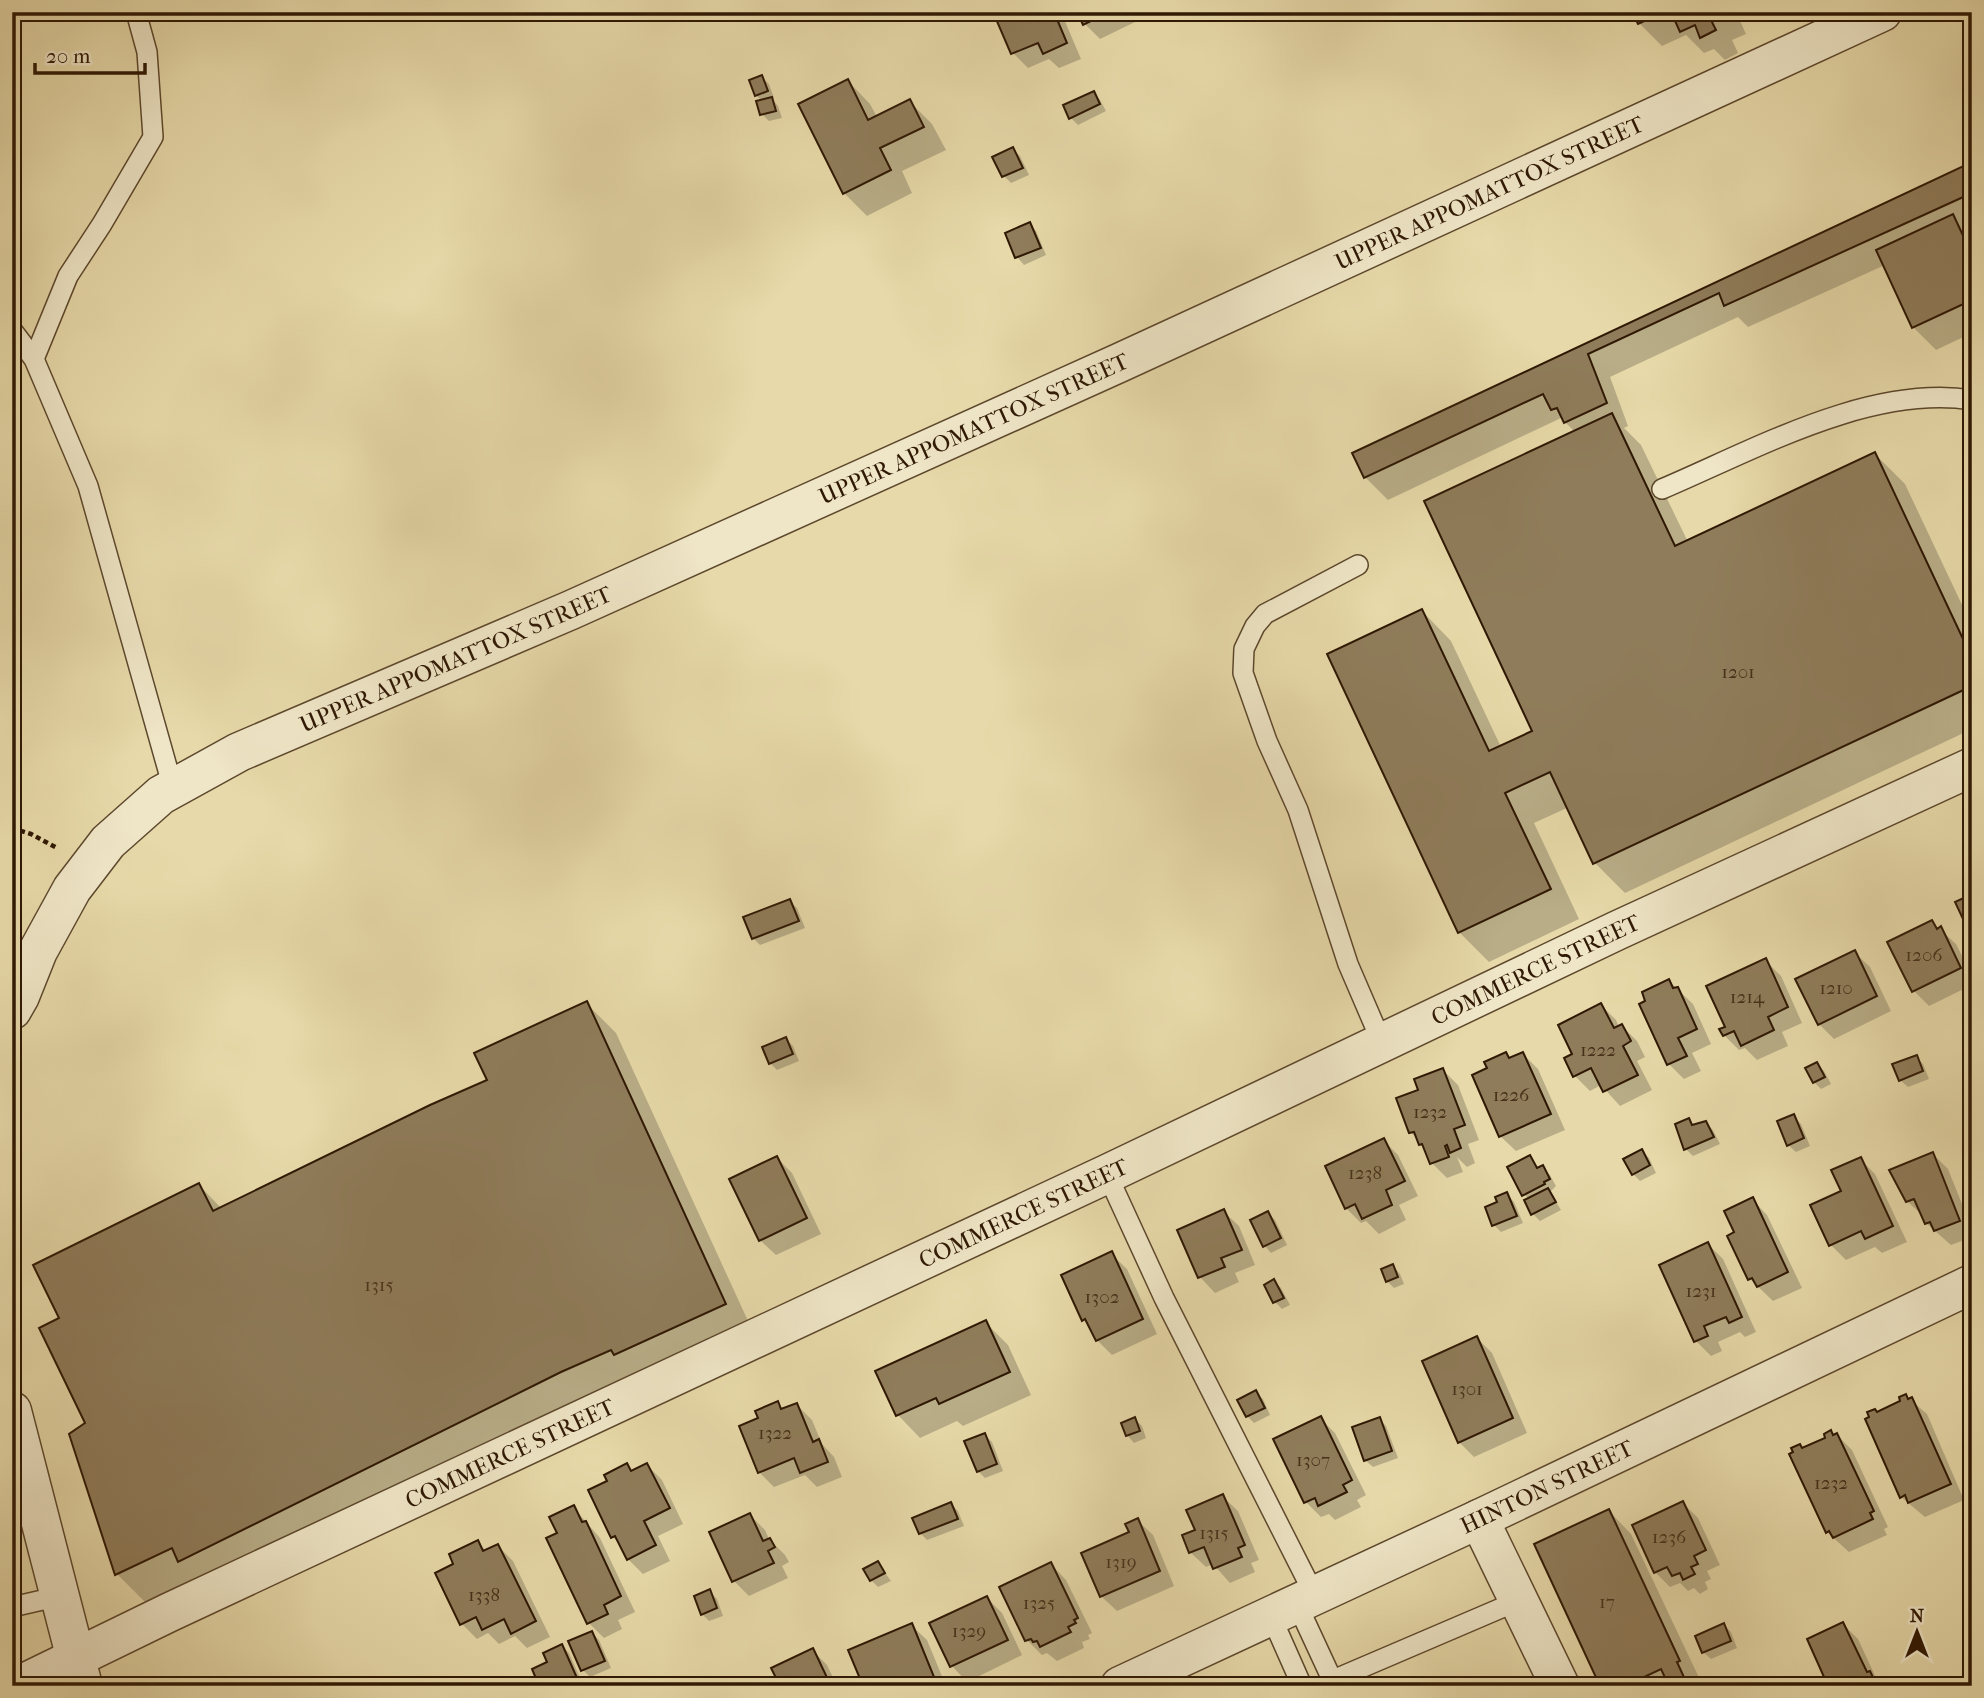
<svg xmlns="http://www.w3.org/2000/svg" width="1984" height="1698" font-family="'IM FELL French Canon',serif">
<rect width="100%" height="100%" fill="#e7d9a9"/>
<filter id="stains"><feTurbulence type="fractalNoise" baseFrequency=".00286" numOctaves="4"/><feColorMatrix values="0 0 0 0 .2 0 0 0 0 .09 0 0 0 0 .02 0 0 0 .5 -.17"/></filter>
<radialGradient id="worn" r=".72"><stop offset=".6" stop-color="#630" stop-opacity="0"/><stop offset="1" stop-color="#630" stop-opacity=".3"/></radialGradient>
<g fill="#0003">
<path d="M995 12H1061L1081 59 1059 68 1049 59 1028 68 1013 53Z"/>
<path d="M1079 12H1130L1135 22 1100 39 1085 24Z"/>
<path d="M1634 12H1736L1746 34 1732 40 1738 53 1725 60 1714 49 1704 53 1686 35 1662 46 1639 23Z"/>
<path d="M762 77 769 84 774 98 772 99 778 106 782 118 769 121 762 114V101L756 95Z"/>
<path d="M848 81 870 104 877 117 909 101 932 124 946 150 902 171 912 193 867 216 844 193Z"/>
<path d="M1093 93 1100 100 1106 111 1078 125 1071 118Z"/>
<path d="M1013 149 1020 156 1029 175 1011 183 1004 176Z"/>
<path d="M1972 164V226L1965 229 1972 236V333L1936 350 1913 327 1885 265 1748 327 1738 317 1610 377 1628 426 1624 428 1641 445 1688 542 1875 454 1905 484 1972 626V729L1625 893 1595 863 1569 807 1534 823 1579 919 1489 962 1459 932 1422 611 1451 641 1501 747 1535 732 1575 432 1561 418 1388 500 1365 477 1354 453Z"/>
<path d="M1029 224 1036 231 1046 255 1024 265 1017 257 1007 234Z"/>
<path d="M789 901 797 908 805 928 760 945 753 938Z"/>
<path d="M1932 922 1956 944 1972 976V985L1929 1006 1914 991Z"/>
<path d="M1854 952 1870 967 1891 1011 1834 1039 1819 1024Z"/>
<path d="M1765 960 1781 976 1802 1023 1782 1032 1788 1046 1757 1060 1745 1048 1739 1050 1724 1035Z"/>
<path d="M1669 981 1693 1004 1711 1044 1692 1053 1701 1071 1684 1079 1669 1064Z"/>
<path d="M586 1003 616 1033 754 1334 147 1604 117 1574 88 1424 61 1319 199 1185 222 1209 489 1081Z"/>
<path d="M1601 1005 1616 1020 1619 1027 1622 1026 1637 1041 1645 1057 1637 1061 1652 1090 1620 1106 1601 1085 1590 1091 1575 1076V1055Z"/>
<path d="M786 1039 793 1046 799 1061 777 1070 770 1063Z"/>
<path d="M1506 1054 1511 1059 1523 1054 1538 1069 1565 1130 1516 1151 1500 1136 1489 1069Z"/>
<path d="M1916 1057 1923 1064 1929 1079 1908 1087 1900 1080Z"/>
<path d="M1817 1064 1824 1071 1831 1084 1821 1089 1814 1082Z"/>
<path d="M1443 1070 1458 1085 1479 1140 1468 1144 1475 1163 1467 1167 1457 1157 1463 1172 1447 1178 1432 1163 1427 1151 1411 1132 1420 1091Z"/>
<path d="M1793 1116 1801 1124 1810 1146 1796 1152 1788 1145Z"/>
<path d="M1689 1120 1695 1126 1706 1123 1713 1130 1720 1144 1693 1156 1686 1149Z"/>
<path d="M1383 1140 1398 1155 1418 1196 1399 1205 1406 1220 1379 1234 1366 1221 1361 1223 1346 1208Z"/>
<path d="M1642 1151 1649 1158 1656 1173 1640 1181 1633 1174Z"/>
<path d="M1933 1154 1948 1169 1972 1229V1237L1951 1245 1926 1223 1923 1216 1907 1201Z"/>
<path d="M1530 1157 1539 1169 1542 1168 1550 1175 1556 1186 1550 1192 1561 1210 1540 1221 1533 1214 1529 1199 1524 1194Z"/>
<path d="M777 1158 792 1173 821 1234 776 1255 760 1240Z"/>
<path d="M1860 1159 1875 1174 1907 1242 1882 1253 1875 1247 1846 1260 1831 1245 1843 1192Z"/>
<path d="M1507 1194 1514 1202 1523 1223 1501 1232 1494 1225 1499 1203Z"/>
<path d="M1752 1199 1767 1215 1802 1288 1773 1301 1750 1279 1736 1233Z"/>
<path d="M1223 1211 1239 1226 1255 1265 1235 1273 1239 1282 1215 1293 1200 1277 1179 1231Z"/>
<path d="M1268 1213 1275 1220 1287 1245 1271 1253 1264 1245Z"/>
<path d="M1708 1244 1723 1259 1756 1332 1745 1337 1740 1332 1718 1342 1722 1351 1711 1356 1696 1341Z"/>
<path d="M1111 1254 1127 1269 1157 1334 1112 1355 1097 1340 1091 1327 1084 1320 1063 1276Z"/>
<path d="M1393 1266 1400 1274 1404 1284 1394 1288 1387 1281Z"/>
<path d="M1274 1281 1281 1288 1290 1305 1282 1309 1275 1302Z"/>
<path d="M985 1322 1008 1345 1031 1395 963 1426 957 1421 920 1438 898 1415Z"/>
<path d="M1477 1338 1492 1353 1527 1433 1474 1457 1459 1442Z"/>
<path d="M1255 1392 1263 1399 1270 1415 1254 1423 1247 1416Z"/>
<path d="M1906 1396 1927 1414 1964 1500 1925 1517 1901 1497 1878 1413 1903 1402Z"/>
<path d="M778 1403 784 1410 797 1405 812 1420 822 1444 834 1457 842 1477 817 1487 805 1475 774 1487 759 1472Z"/>
<path d="M1320 1418 1335 1433 1366 1495 1357 1500 1361 1507 1335 1520 1329 1514 1321 1517 1306 1502 1275 1440Z"/>
<path d="M1135 1419 1142 1426 1146 1438 1134 1443 1127 1435Z"/>
<path d="M1379 1419 1386 1426 1398 1458 1373 1467 1365 1460Z"/>
<path d="M985 1435 992 1442 1003 1471 985 1478 978 1471Z"/>
<path d="M1837 1435 1852 1450 1888 1527 1884 1529 1887 1535 1849 1552 1827 1532 1834 1436Z"/>
<path d="M647 1465 662 1480 683 1524 658 1536 670 1561 643 1574 628 1559 622 1546 613 1537 609 1482 627 1466 633 1472Z"/>
<path d="M1222 1496 1238 1511 1259 1560 1251 1563 1255 1572 1230 1583 1213 1564 1206 1567 1190 1552 1197 1531Z"/>
<path d="M1683 1503 1698 1518 1720 1565 1707 1571 1711 1579 1705 1582 1708 1589 1700 1594 1694 1588 1688 1591 1680 1583 1670 1587 1655 1572Z"/>
<path d="M951 1504 958 1511 964 1526 927 1540 920 1533Z"/>
<path d="M573 1507 600 1538 635 1612 618 1620 622 1629 604 1638 589 1623 559 1534Z"/>
<path d="M1609 1511 1631 1534 1702 1684 1699 1686H1602Z"/>
<path d="M750 1515 765 1530 769 1539 785 1555 789 1562 782 1566 788 1578 749 1596 734 1581Z"/>
<path d="M1137 1520 1153 1535 1174 1586 1117 1611 1101 1596Z"/>
<path d="M478 1542 487 1552 498 1546 513 1561 550 1637 527 1648 515 1636 499 1644 488 1633 477 1639 462 1624 455 1564Z"/>
<path d="M878 1563 891 1581 878 1587 871 1580Z"/>
<path d="M1051 1564 1066 1580 1092 1633 1088 1635 1090 1639 1082 1642 1084 1648 1057 1661 1047 1653 1042 1655 1027 1640Z"/>
<path d="M709 1591 717 1599 723 1616 709 1621 702 1614Z"/>
<path d="M987 1598 1002 1613 1022 1655 967 1682 952 1666 932 1624Z"/>
<path d="M1843 1624 1858 1639 1877 1680 1883 1686H1830Z"/>
<path d="M911 1625 927 1640 946 1686H865Z"/>
<path d="M1724 1625 1731 1632 1737 1648 1711 1659 1703 1652Z"/>
<path d="M592 1633 599 1640 611 1668 590 1677 583 1670Z"/>
<path d="M562 1646 569 1653 583 1685 541 1686Z"/>
<path d="M812 1650 827 1665 837 1686H782Z"/>
</g>
<g fill="#8f7c5a" stroke="#2f1804" stroke-width="2">
<path d="M993 12H1054L1067 43 1043 54 1038 43 1011 54Z"/>
<path d="M1077 12H1109L1083 25Z"/>
<path d="M1632 12H1664L1638 24Z"/>
<path d="M1671 12H1722L1710 18 1716 30 1700 38 1695 25 1680 32Z"/>
<path d="M762 75 768 91 755 96 749 80Z"/>
<path d="M848 79 868 120 910 99 924 127 880 148 891 170 843 194 798 104Z"/>
<path d="M1094 91 1100 104 1069 119 1063 105Z"/>
<path d="M772 97 776 111 760 115 756 101Z"/>
<path d="M1013 147 1023 168 1002 177 992 157Z"/>
<path d="M1972 162V193L1724 306 1719 293 1588 354 1607 403 1564 423 1557 408 1551 410 1543 394 1364 478 1352 453Z"/>
<path d="M1953 214 1972 255V300L1912 328 1876 250Z"/>
<path d="M1030 222 1041 248 1015 258 1005 233Z"/>
<path d="M1612 413 1675 546 1875 452 1972 658V686L1593 864 1550 772 1505 793 1551 889 1458 933 1327 654 1422 609 1489 751 1532 731 1424 501Z"/>
<path d="M1972 894V938L1955 902Z"/>
<path d="M790 899 799 921 752 939 743 917Z"/>
<path d="M1932 920 1937 929 1941 926 1961 968 1912 992 1887 942Z"/>
<path d="M1855 950 1877 996 1818 1025 1795 979Z"/>
<path d="M1766 958 1788 1007 1768 1017 1774 1030 1741 1046 1734 1031 1723 1036 1719 1029 1725 1027 1706 986Z"/>
<path d="M1669 979 1673 988 1678 987 1697 1029 1678 1038 1687 1056 1667 1065 1639 1004 1645 1001 1642 992Z"/>
<path d="M587 1001 726 1304 614 1355 611 1350 561 1372 178 1562 172 1548 115 1575 69 1434 85 1423 39 1328 59 1318 33 1265 199 1183 213 1211 430 1105 487 1080 474 1053Z"/>
<path d="M1601 1003 1614 1028 1622 1024 1631 1041 1623 1046 1638 1075 1603 1092 1591 1068 1573 1077 1564 1058 1572 1054 1558 1025Z"/>
<path d="M786 1037 793 1054 769 1064 762 1047Z"/>
<path d="M1506 1052 1509 1058 1523 1052 1551 1114 1499 1137 1472 1075 1487 1068 1484 1062Z"/>
<path d="M1917 1055 1923 1071 1899 1081 1892 1064Z"/>
<path d="M1817 1062 1825 1077 1813 1083 1805 1068Z"/>
<path d="M1443 1068 1465 1125 1454 1129 1461 1148 1450 1153 1447 1145 1445 1146 1449 1157 1430 1164 1422 1144 1419 1145 1414 1132 1409 1133 1396 1098 1418 1090 1414 1079Z"/>
<path d="M1794 1114 1804 1138 1787 1146 1777 1121Z"/>
<path d="M1689 1118 1692 1125 1706 1121 1714 1137 1684 1150 1675 1124Z"/>
<path d="M1384 1138 1405 1181 1386 1190 1392 1205 1362 1219 1355 1204 1345 1209 1325 1166Z"/>
<path d="M1642 1149 1650 1165 1632 1175 1623 1159Z"/>
<path d="M1933 1152 1960 1221 1934 1231 1930 1222 1925 1224 1914 1199 1906 1202 1889 1170Z"/>
<path d="M1530 1155 1537 1168 1543 1165 1550 1179 1544 1182 1545 1184 1522 1196 1507 1167Z"/>
<path d="M777 1156 807 1218 759 1241 729 1179Z"/>
<path d="M1861 1157 1893 1226 1865 1239 1861 1231 1829 1246 1810 1205 1841 1191 1831 1170Z"/>
<path d="M1548 1188 1556 1202 1531 1215 1524 1200Z"/>
<path d="M1507 1192 1517 1216 1492 1226 1485 1207 1497 1202 1495 1197Z"/>
<path d="M1753 1197 1788 1272 1757 1287 1752 1278 1748 1280 1727 1236 1734 1232 1724 1211Z"/>
<path d="M1224 1209 1242 1250 1221 1258 1225 1267 1198 1278 1177 1230Z"/>
<path d="M1268 1211 1281 1238 1263 1247 1250 1220Z"/>
<path d="M1708 1242 1742 1317 1729 1323 1726 1317 1704 1326 1708 1336 1694 1342 1659 1265Z"/>
<path d="M1112 1251 1143 1319 1096 1341 1085 1319 1082 1321 1061 1275Z"/>
<path d="M1393 1264 1398 1277 1386 1282 1381 1269Z"/>
<path d="M1274 1279 1284 1298 1273 1303 1264 1285Z"/>
<path d="M986 1320 1010 1372 939 1404 936 1398 896 1416 875 1371Z"/>
<path d="M1477 1336 1513 1418 1458 1443 1422 1361Z"/>
<path d="M1256 1390 1265 1408 1246 1417 1237 1400Z"/>
<path d="M1906 1394 1908 1399 1912 1397 1951 1484 1908 1503 1905 1495 1900 1498 1865 1419 1869 1417 1867 1412 1875 1409 1877 1412 1900 1401 1899 1397Z"/>
<path d="M778 1401 781 1409 797 1403 813 1442 819 1439 828 1462 800 1473 794 1458 758 1473 739 1426 758 1418 755 1411Z"/>
<path d="M1321 1416 1352 1480 1343 1485 1347 1492 1318 1506 1315 1498 1304 1503 1273 1439Z"/>
<path d="M1135 1417 1140 1431 1126 1436 1121 1423Z"/>
<path d="M1380 1417 1392 1451 1364 1461 1352 1427Z"/>
<path d="M1831 1430 1833 1435 1837 1433 1874 1511 1870 1513 1873 1519 1833 1538 1829 1531 1826 1533 1789 1454 1793 1452 1791 1448 1800 1444 1802 1448 1825 1438 1824 1434Z"/>
<path d="M985 1433 997 1464 977 1472 964 1441Z"/>
<path d="M627 1463 631 1471 647 1463 670 1508 644 1521 656 1545 627 1560 615 1536 611 1538 588 1490 607 1481 604 1475Z"/>
<path d="M1223 1494 1245 1545 1238 1548 1242 1557 1213 1569 1204 1547 1189 1553 1182 1535 1195 1530 1186 1510Z"/>
<path d="M1683 1501 1706 1550 1694 1556 1698 1564 1691 1567 1695 1574 1683 1580 1680 1573 1672 1576 1667 1567 1654 1573 1632 1525Z"/>
<path d="M951 1502 958 1519 919 1534 912 1518Z"/>
<path d="M574 1505 582 1522 586 1521 621 1596 604 1605 608 1614 587 1624 546 1538 557 1533 549 1517Z"/>
<path d="M1609 1509 1680 1661 1677 1662 1688 1686H1669L1661 1669 1625 1686H1600L1534 1544Z"/>
<path d="M750 1513 763 1541 770 1538 775 1547 768 1551 774 1563 732 1582 709 1532Z"/>
<path d="M1138 1518 1160 1571 1100 1597 1081 1553 1129 1532 1125 1524Z"/>
<path d="M478 1540 483 1551 498 1544 536 1621 511 1634 504 1619 482 1630 476 1617 460 1625 435 1573 453 1564 449 1554Z"/>
<path d="M878 1561 885 1573 870 1581 863 1569Z"/>
<path d="M1051 1562 1078 1618 1074 1620 1076 1623 1068 1627 1071 1632 1040 1647 1037 1641 1033 1642 1031 1639 1025 1641 999 1587Z"/>
<path d="M710 1589 717 1608 701 1615 694 1596Z"/>
<path d="M987 1596 1008 1640 950 1667 929 1623Z"/>
<path d="M1843 1622 1867 1672 1870 1671 1877 1686H1828L1807 1639Z"/>
<path d="M912 1623 934 1677 913 1686H863L848 1650Z"/>
<path d="M1724 1623 1731 1641 1702 1653 1695 1636Z"/>
<path d="M592 1631 605 1661 581 1671 568 1641Z"/>
<path d="M562 1644 577 1678 560 1686H539L532 1669 547 1662 543 1653Z"/>
<path d="M813 1648 831 1686H780L771 1668Z"/>
</g>
<g fill="none" stroke-linecap="round" stroke-linejoin="round">
<defs>
<g id="service">
<path d="M12 330 34 359 88 486 173 788"/>
<path d="M34 359 68 276 102 224 153 137 147 52 136 12"/>
<path d="M1662 489C1754 450 1870 384 1972 400"/>
<path d="M1358 565 1265 614 1255 626 1244 649 1243 673 1267 741 1298 810 1348 964 1382 1043"/>
<path d="M1107 1174 1164 1298 1315 1596"/>
<path d="M1297 1604 1335 1686"/>
<path d="M12 1607 60 1596"/>
<path d="M1271 1616 1302 1686"/>
<path d="M1333 1680 1520 1600"/>
</g>
<g id="minor">
<path id="s1" d="M12 1010 20 996 38 951 72 889 108 842 161 795 239 752 571 610 1119 363 1882 12"/>
<path d="M12 1411 83 1686"/>
<path d="M1479 1519 1560 1686"/>
<path id="s2" d="M18 1686 170 1612 1107 1174 1616 931 1972 767"/>
<path id="s3" d="M1120 1686 1479 1519 1972 1284"/>
</g>
</defs>
<use href="#service" stroke="#5d482d" stroke-width="22"/>
<use href="#minor" stroke="#5d482d" stroke-width="41"/>
<path stroke="#2f1804" stroke-width="4.5" stroke-dasharray="5 3.5" stroke-linecap="butt" d="M12 828 31 834 57 848"/>
<use href="#service" stroke="#efe6c7" stroke-width="19"/>
<use href="#minor" stroke="#efe6c7" stroke-width="38"/>
</g>
<g text-anchor="middle" dominant-baseline="central" stroke-width="5" stroke-linejoin="round" paint-order="stroke">
<g font-size="19" fill="#47311a">
<text x="1738" y="672">1201</text>
<text x="1924" y="955">1206</text>
<text x="1836" y="988">1210</text>
<text x="1747" y="997">1214</text>
<text x="1598" y="1050">1222</text>
<text x="1511" y="1095">1226</text>
<text x="1430" y="1112">1232</text>
<text x="1365" y="1173">1238</text>
<text x="379" y="1285">1315</text>
<text x="1701" y="1291">1231</text>
<text x="1102" y="1297">1302</text>
<text x="1467" y="1389">1301</text>
<text x="775" y="1433">1322</text>
<text x="1313" y="1460">1307</text>
<text x="1831" y="1483">1232</text>
<text x="1214" y="1533">1315</text>
<text x="1669" y="1537">1236</text>
<text x="1121" y="1562">1319</text>
<text x="484" y="1595">1338</text>
<text x="1607" y="1602">17</text>
<text x="1039" y="1603">1325</text>
<text x="969" y="1631">1329</text>
</g>
<g font-size="23" fill="#2f1804" stroke="#efe6c7">
<text stroke="none"><textPath href="#s1" startOffset="1724">UPPER APPOMATTOX STREET</textPath></text>
<text stroke="none"><textPath href="#s1" startOffset="1157">UPPER APPOMATTOX STREET</textPath></text>
<text stroke="none"><textPath href="#s1" startOffset="590">UPPER APPOMATTOX STREET</textPath></text>
<text stroke="none"><textPath href="#s2" startOffset="1678">COMMERCE STREET</textPath></text>
<text stroke="none"><textPath href="#s2" startOffset="1111">COMMERCE STREET</textPath></text>
<text stroke="none"><textPath href="#s2" startOffset="544">COMMERCE STREET</textPath></text>
<text stroke="none"><textPath href="#s3" startOffset="471">HINTON STREET</textPath></text>
</g>
</g>
<rect width="1984" height="1698" fill="none" stroke="#e7d9a9" stroke-width="42"/>
<rect x="14" y="14" width="1956" height="1670" fill="none" stroke="#2f1804" stroke-width="3.5"/>
<rect x="21" y="21" width="1942" height="1656" fill="none" stroke="#2f1804" stroke-width="2"/>
<g transform="translate(1917 1632)" stroke="#efe6c7" stroke-width="5" paint-order="stroke">
<path d="M0-5L12 26L0 18L-12 26Z" fill="#2f1804"/>
<text y="-10" font-size="19" font-weight="bold" text-anchor="middle" fill="#2f1804">N</text>
</g>
<path d="M35 63v10h110v-10" fill="none" stroke="#2f1804" stroke-width="3.5"/>
<text x="46" y="63" font-size="21" fill="#2f1804" stroke="#efe6c7" stroke-width="5" paint-order="stroke">20 m</text>
<rect width="100%" height="100%" filter="url(#stains)"/>
<rect width="100%" height="100%" fill="url(#worn)"/>
</svg>
